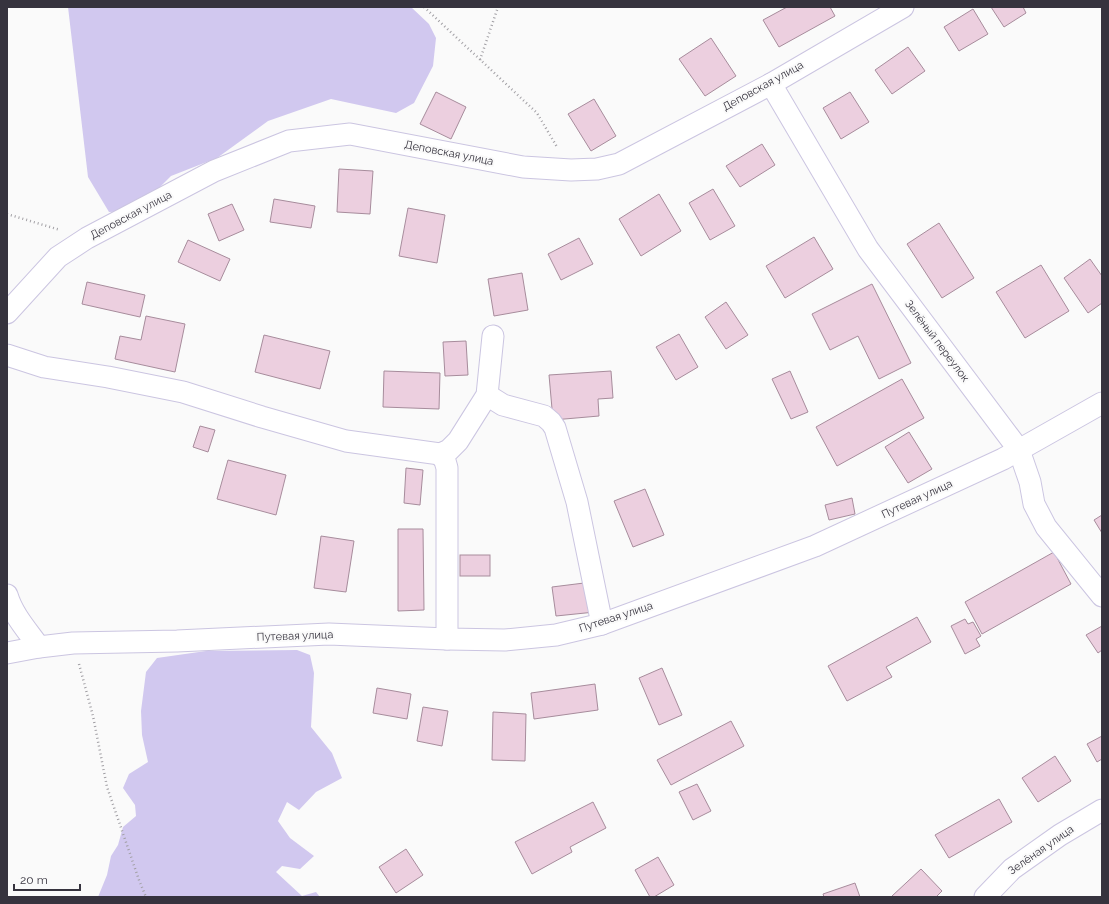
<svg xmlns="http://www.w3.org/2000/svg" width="1109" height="904" font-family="Raleway,sans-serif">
<rect width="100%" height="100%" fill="#fafafa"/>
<g fill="#d1c8ef">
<path d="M68 7H411L429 24 436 38 433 66 414 103 396 113 331 99 268 121 217 158 171 176 136 211 109 212 88 177Z"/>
<path d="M297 650 310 655 314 673 311 727 332 753 342 778 316 792 299 810 287 802 278 821 290 838 314 856 300 869 282 866 276 872 302 896 316 892 320 897H98L107 875 111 856 118 845 123 827 136 816 135 805 123 788 129 774 148 762 142 735 141 711 146 672 157 658 206 651Z"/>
</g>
<g fill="#eccfdf" stroke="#a78c9c">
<path d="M787 7H830L835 16 779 47 763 20Z"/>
<path d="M991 7H1023L1026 13 1004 27Z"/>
<path d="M973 9 988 34 959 51 944 27Z"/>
<path d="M711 38 736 76 705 96 679 59Z"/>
<path d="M908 47 925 71 892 94 875 70Z"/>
<path d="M436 92 466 107 451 139 420 124Z"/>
<path d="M850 92 869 122 841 139 823 108Z"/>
<path d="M594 99 616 136 591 151 568 114Z"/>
<path d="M762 144 775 165 740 187 726 166Z"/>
<path d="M339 169 373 171 370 214 337 212Z"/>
<path d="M713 189 735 226 710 240 689 203Z"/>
<path d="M659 194 681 231 641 256 619 219Z"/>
<path d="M274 199 315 206 311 228 270 222Z"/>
<path d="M232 204 244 230 219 241 208 214Z"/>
<path d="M408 208 445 215 437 263 399 256Z"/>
<path d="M939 223 974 278 942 298 907 244Z"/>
<path d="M814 237 833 269 785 298 766 266Z"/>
<path d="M579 238 593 264 561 280 548 254Z"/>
<path d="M188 240 230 259 220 281 178 262Z"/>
<path d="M1090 259 1102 276V303L1088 313 1064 278Z"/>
<path d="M1041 265 1069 311 1025 338 996 292Z"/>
<path d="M522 273 528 310 494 316 488 279Z"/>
<path d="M87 282 145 295 140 317 82 304Z"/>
<path d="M872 284 911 363 879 379 858 336 830 350 812 314Z"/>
<path d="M726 302 748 335 726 349 705 317Z"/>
<path d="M146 316 185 324 175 372 115 359 120 336 141 340Z"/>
<path d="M679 334 698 367 676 380 656 347Z"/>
<path d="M264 335 330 351 320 389 255 372Z"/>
<path d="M466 341 468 375 445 376 443 342Z"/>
<path d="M384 371 440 373 439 409 383 407Z"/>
<path d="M611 371 613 398 598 399 599 416 553 420 549 375Z"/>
<path d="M790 371 808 412 791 419 772 379Z"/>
<path d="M902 379 924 418 837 466 816 427Z"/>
<path d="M200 426 215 430 208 452 193 447Z"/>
<path d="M909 432 932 469 908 483 885 447Z"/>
<path d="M228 460 286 475 276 515 217 499Z"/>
<path d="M406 468 423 470 420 505 404 503Z"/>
<path d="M645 489 664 535 633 547 614 501Z"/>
<path d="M852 498 855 514 829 520 825 505Z"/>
<path d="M1102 515V533L1094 520Z"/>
<path d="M398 529H423L424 610 398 611Z"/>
<path d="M321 536 354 541 346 592 314 588Z"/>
<path d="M1054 552 1071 584 982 634 965 602Z"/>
<rect x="460" y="555" width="30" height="21"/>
<path d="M592 582 595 612 556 616 552 587Z"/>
<path d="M917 617 931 642 886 667 892 677 847 701 828 666Z"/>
<path d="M965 619 968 624 973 622 981 636 976 639 980 646 965 654 951 626Z"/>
<path d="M1102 626V650L1098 653 1086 635Z"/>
<path d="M662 668 682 715 659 725 639 678Z"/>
<path d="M595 684 598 710 534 719 531 693Z"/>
<path d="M377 688 411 694 407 719 373 713Z"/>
<path d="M423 707 448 711 442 746 417 741Z"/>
<path d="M493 712 526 714 525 761 492 760Z"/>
<path d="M731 721 744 746 671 785 657 760Z"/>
<path d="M1102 736V759L1097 762 1087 744Z"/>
<path d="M1055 756 1071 781 1038 802 1022 778Z"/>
<path d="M697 784 711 811 693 820 679 792Z"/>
<path d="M999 799 1012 822 949 858 935 835Z"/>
<path d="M593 802 606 828 570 847 572 852 532 874 515 842Z"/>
<path d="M406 849 423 875 396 893 379 867Z"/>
<path d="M658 857 674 885 654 897H650L635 870Z"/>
<path d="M921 869 942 891 936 897H893L892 896Z"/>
<path d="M855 883 860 897H824L823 894Z"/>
</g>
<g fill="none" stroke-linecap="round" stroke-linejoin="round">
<defs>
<g id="minor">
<path d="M771 84 868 249 1019 450 1030 482 1034 504 1046 527 1102 596"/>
<path d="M7 313 58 257 87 238 214 171 289 141 350 134 523 167 571 170 597 169 619 164 771 84 903 7"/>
<path d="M7 355 44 367 108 377 183 392 262 417 346 441 440 454 449 450 458 441 487 395 493 336"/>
<path d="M487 395 503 405 544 416 551 422 555 428 577 502 602 624"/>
<path d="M440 454 445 461 447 468V639"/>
<path d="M7 595C13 615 27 630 39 647"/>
<path d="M7 653 39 647 73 643 177 641 329 634 447 639 505 640 556 635 602 624 815 546 1003 459 1102 403"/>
<path d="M985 897 1012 869 1060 835 1102 810"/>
</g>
</defs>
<use href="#minor" stroke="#cbc5e1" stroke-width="23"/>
<g stroke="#a2a0a5" stroke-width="2.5" stroke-dasharray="1 3" stroke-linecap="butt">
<path d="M424 7 537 113 557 147"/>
<path d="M480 60 498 7"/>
<path d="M7 214 60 230"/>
<path d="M79 664 93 716 107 787 139 880 146 897"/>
</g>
<use href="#minor" stroke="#fff" stroke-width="21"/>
</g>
<g text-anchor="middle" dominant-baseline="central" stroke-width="4" stroke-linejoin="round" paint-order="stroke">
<g font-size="11" fill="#36333e" stroke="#fafafa">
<text transform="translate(763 86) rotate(-29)">Деповская улица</text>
<text transform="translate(449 153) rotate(11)">Деповская улица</text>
<text transform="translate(131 215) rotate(-28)">Деповская улица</text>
<text transform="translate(937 341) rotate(53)">Зелёный переулок</text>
<text transform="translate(917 499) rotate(-25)">Путевая улица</text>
<text transform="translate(616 617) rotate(-18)">Путевая улица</text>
<text transform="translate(295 636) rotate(-2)">Путевая улица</text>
<text transform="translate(1041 850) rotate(-35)">Зелёная улица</text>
</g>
</g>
<rect width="1109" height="904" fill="none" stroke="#36333e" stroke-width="16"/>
<path d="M14 884v6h66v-6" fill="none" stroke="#36333e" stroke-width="2"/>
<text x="20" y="884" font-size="12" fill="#36333e" stroke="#fafafa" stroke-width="3" paint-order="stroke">20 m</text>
</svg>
